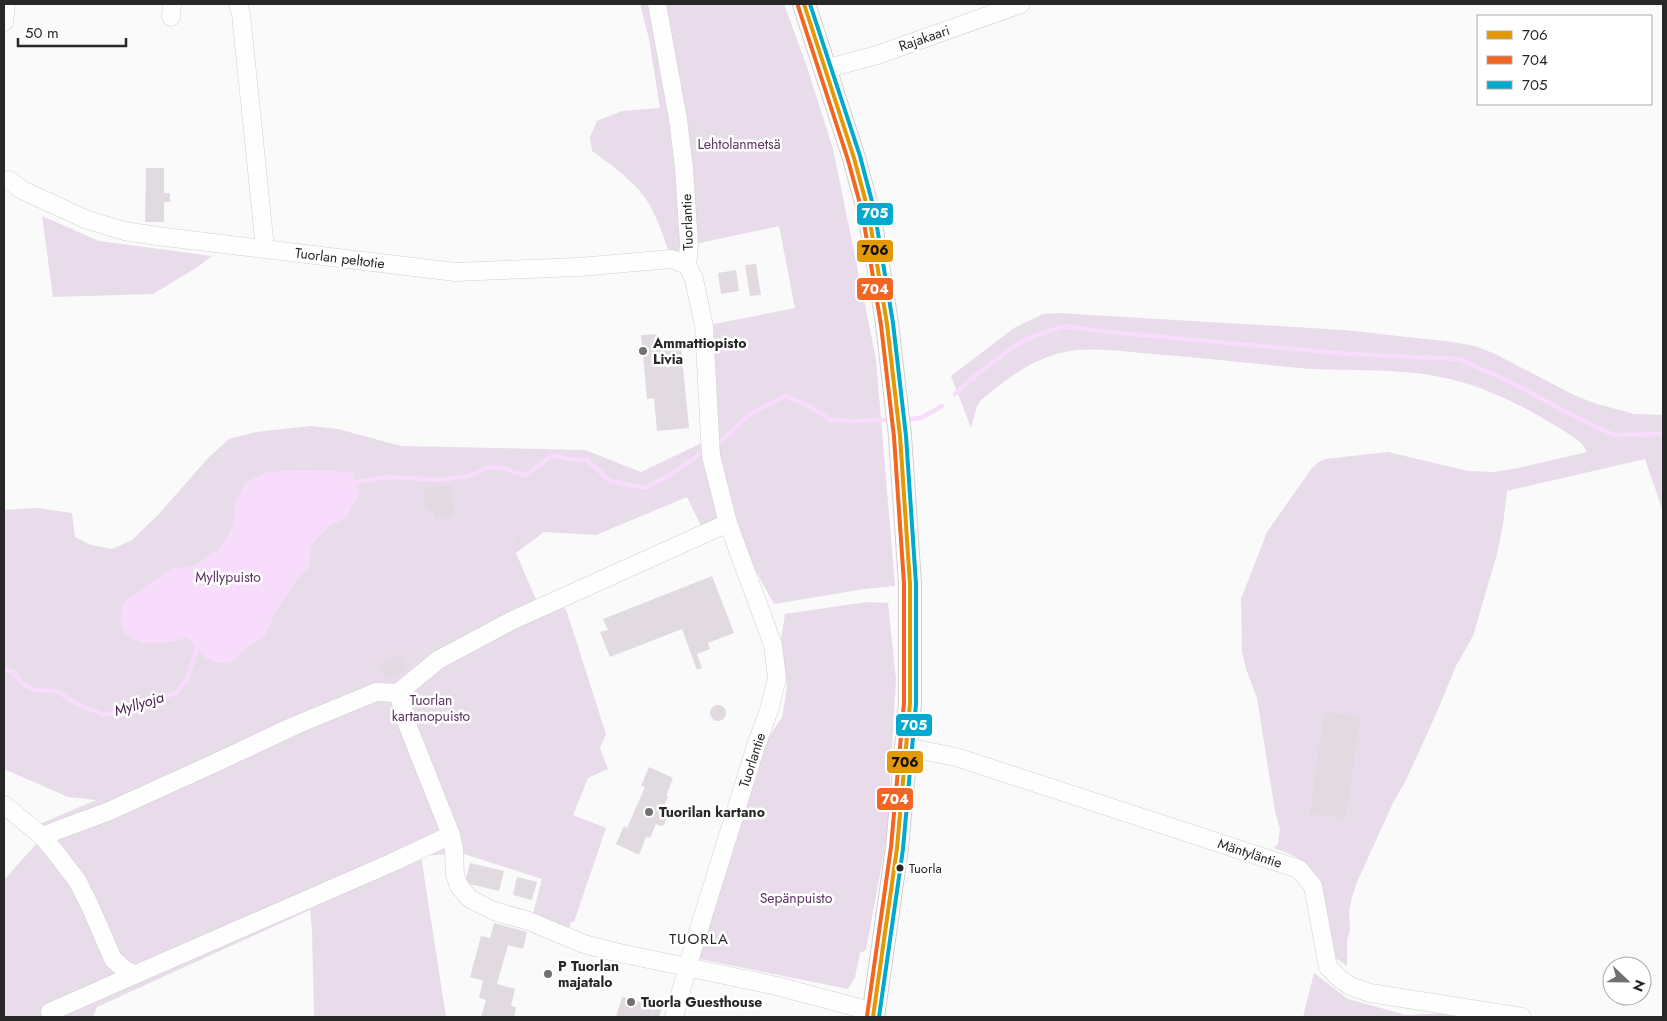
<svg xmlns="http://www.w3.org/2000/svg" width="1667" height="1021" font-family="Jost,sans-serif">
<rect width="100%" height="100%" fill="#fafafa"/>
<g fill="#e8dbea">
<path d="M640 4H784L807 67 833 149 876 359 895 586 864 589 774 604 729 523 705 534 687 497 596 535 544 532 516 553 540 609 552 604 566 609 606 734 600 748 608 769 590 777V778H588L573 815 606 828 574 922H571L569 928 533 913 542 879 461 853 421 856 446 1017H314L312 930 310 910 97 1007 93 1017H4V880L37 843 42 823 96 800 68 797 4 769V510L36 508 72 513 75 537 91 545 112 549 132 540 158 515 208 458 229 439 256 432 311 426 338 429 401 446 585 450 641 472 710 439 704 326 795 308 779 226 690 245 687 265 671 259C662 232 654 203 632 183 620 171 606 161 592 151L590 137 597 121 622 111 660 108 649 39Z"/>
<path d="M42 216 99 241 212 256 196 268 153 294 53 297Z"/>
<path d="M1058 313 1344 330 1453 342 1475 346 1493 353 1574 395 1594 403 1634 414 1663 415V511L1645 459 1507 491 1503 525 1497 554 1473 636 1456 666 1436 714 1406 780 1393 803 1357 882 1352 897 1349 911 1350 930 1347 941V966L1334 957C1330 932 1326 886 1310 868 1300 857 1286 852 1273 848L1278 844 1280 829 1275 811 1257 698 1246 669 1242 652 1241 599 1267 532 1312 468 1319 462 1325 459 1388 452 1468 471 1494 472 1519 468 1587 452 1582 444 1576 439C1539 414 1493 389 1450 379 1401 367 1349 372 1299 368 1246 363 1194 357 1141 353 1116 351 1090 347 1065 352 1031 359 1007 379 981 400L977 406 971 428 951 376 1014 328 1043 314Z"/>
<path d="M866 602 888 603 896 679 887 836 866 950 860 953 855 977 848 989 694 958 761 749 782 717 787 688 780 645 785 614Z"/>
<path d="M1314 973 1348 999 1406 1015 1455 1013 1459 1017H1303Z"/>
</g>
<path fill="#f7ddfb" d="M303 470 353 472 359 495 346 518 329 526 312 544 308 568 297 579 274 614 266 635 244 650 231 662 218 663 205 658 188 637 171 642 141 643 126 634 120 622 124 602 173 568 193 567 219 549 233 526 236 501 245 483 266 472Z"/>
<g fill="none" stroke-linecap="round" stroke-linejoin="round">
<g stroke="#f7ddfb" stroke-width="4.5">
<path d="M955 394 980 372 1015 346 1037 335 1064 326 1109 332 1349 354 1459 359 1508 381 1580 419 1614 435 1663 434"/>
<path d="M911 419 921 418 942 406"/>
<path d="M714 444 726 437 750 414 786 396 809 406 831 420 855 421 884 420"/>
<path d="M352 483 387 477 442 480 468 476 490 467 504 468 516 473 526 475 553 455 568 459 587 460 610 481 645 488 673 473 705 450"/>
<path d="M4 669 13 672 22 683 34 690 56 691 79 705 105 715 121 711 176 693 187 680 199 642"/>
</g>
</g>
<g fill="#e1dae1">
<path d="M146 168H164V193H170V202H164V222H145Z"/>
<path d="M756 264 761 295 750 296 745 265Z"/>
<path d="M736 270 739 291 721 294 718 273Z"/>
<path d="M657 334 658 341 672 339V347H681L689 428 657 431 654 398 647 399 641 335Z"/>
<path d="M451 485 454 516 434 518V510H426L424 488Z"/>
<path d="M520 537 522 542 517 544 515 538Z"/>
<path d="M712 576 734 633 708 643 710 649 697 654 702 668 697 670 682 629 610 657 600 632 608 630 603 619Z"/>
<path d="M400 655 407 669 387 679 380 665Z"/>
<circle cx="718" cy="713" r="8"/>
<path d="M1324 712 1360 717 1346 818 1310 814Z"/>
<path d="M649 767 673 778 666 796 668 797 662 811 666 812 668 816 664 825 660 826 656 824 650 838 646 837 639 855 616 844 624 826 627 828 645 787 641 786Z"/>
<path d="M470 863 504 871 499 891 465 883Z"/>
<path d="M517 877 537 882 532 900 513 895Z"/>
<path d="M494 923 527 932 523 949 508 945 497 984 515 989 511 1006 516 1007 514 1017H481L486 1000 479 998 483 981 470 977 481 936 490 938Z"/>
<path d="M622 997 662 1008 659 1017H616Z"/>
</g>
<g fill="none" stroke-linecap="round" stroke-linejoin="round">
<defs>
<g id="minor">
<path d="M238 4 241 14 265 248"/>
<path d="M657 4 678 119 684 168 689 245 687 265 694 279 704 326 711 456 728 523 773 645 777 678 769 710 756 746 690 958 674 1017"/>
<path d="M171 17 172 4"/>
<path d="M4 22 6 4"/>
<path d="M825 69 877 55 1021 4"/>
<path d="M4 181 9 180 22 190 85 219 124 231 157 236 455 272 579 267 671 259 687 265"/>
<path d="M728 523 513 620 438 660 398 693 407 724 451 835 454 850 455 875 459 886 470 899 494 911 529 921 584 944 615 952 777 986 874 1012"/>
<path d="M906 747 956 757 1299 869 1313 886 1328 967 1340 979 1350 986 1370 993 1522 1017"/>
<path d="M4 805 42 836 107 812 215 763 296 725 376 692 398 693"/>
<path d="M42 836 60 858 78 882 90 906 113 959 123 968 134 975 50 1012"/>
<path d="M134 975 391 863 451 835"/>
</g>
<path id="major" d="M804 4 854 158 868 210 877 258 887 324 900 436 910 584V703L897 848 873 1017"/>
</defs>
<use href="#minor" stroke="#d1d0d1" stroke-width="19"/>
<use href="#major" stroke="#d1d0d1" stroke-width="24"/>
<use href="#minor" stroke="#fefefe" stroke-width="18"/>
<use href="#major" stroke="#fefefe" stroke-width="22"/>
<defs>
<path id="bus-1" d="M804 4 854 158 868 210 887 324 900 436 910 584V703L897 848 873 1017"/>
<path id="bus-2" d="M798 6 848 160 862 211 881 325 894 437 904 584V703L891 847 867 1016"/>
<path id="bus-3" d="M810 4 860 156 874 209 893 323 906 436 916 584V704L903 849 879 1017"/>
</defs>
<use href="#bus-1" stroke="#fff" stroke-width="8"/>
<use href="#bus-2" stroke="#fff" stroke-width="8"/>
<use href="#bus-3" stroke="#fff" stroke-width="8"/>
<use href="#bus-1" stroke="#e29904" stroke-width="4"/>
<use href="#bus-2" stroke="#f26522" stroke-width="4"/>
<use href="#bus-3" stroke="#00a9ce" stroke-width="4"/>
</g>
<g fill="#727172" stroke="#fff" stroke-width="2">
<circle cx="643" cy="351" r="5"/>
<circle cx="649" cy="812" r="5"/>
<circle cx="548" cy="974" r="5"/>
<circle cx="631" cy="1002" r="5"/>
</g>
<circle fill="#282728" stroke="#fff" stroke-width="2" cx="900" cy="868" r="4.5"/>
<g text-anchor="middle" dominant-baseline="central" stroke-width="5" stroke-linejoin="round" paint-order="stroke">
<g font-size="13" fill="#282728" stroke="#fff" text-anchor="start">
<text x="909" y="868">Tuorla</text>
</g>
<g font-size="14" fill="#282728" stroke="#fff">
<text transform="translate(924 38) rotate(-19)">Rajakaari</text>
<text transform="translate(687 222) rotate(-92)">Tuorlantie</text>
<text transform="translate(340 258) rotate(7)">Tuorlan peltotie</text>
<text transform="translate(752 760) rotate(-72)">Tuorlantie</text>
<text transform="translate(1250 853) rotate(18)">Mäntyläntie</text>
</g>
<g font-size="14" fill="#5d2f64" stroke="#fff">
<text x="739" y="144">Lehtolanmetsä</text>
<text x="228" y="577">Myllypuisto</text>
<text x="431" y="700">Tuorlan<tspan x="431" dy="16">kartanopuisto</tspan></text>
<text x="796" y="898">Sepänpuisto</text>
</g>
<g font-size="14" font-weight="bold" fill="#282728" stroke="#fff" text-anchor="start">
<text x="653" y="343">Ammattiopisto<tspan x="653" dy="16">Livia</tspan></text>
<text x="659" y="812">Tuorilan kartano</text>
<text x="558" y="966">P Tuorlan<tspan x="558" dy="16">majatalo</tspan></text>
<text x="641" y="1002">Tuorla Guesthouse</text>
</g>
<g font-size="15" font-style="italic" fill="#491d50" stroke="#fff">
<text transform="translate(139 704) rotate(-17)">Myllyoja</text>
</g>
<g font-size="15" letter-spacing="1" fill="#282728" stroke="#fff">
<text x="699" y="939">TUORLA</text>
</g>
</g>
<g stroke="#fff" stroke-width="2">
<rect x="856" y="202" width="38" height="24" rx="5" fill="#00a9ce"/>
<rect x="856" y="239" width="38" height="24" rx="5" fill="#e29904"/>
<rect x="856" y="277" width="38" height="24" rx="5" fill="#f26522"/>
<rect x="895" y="713" width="38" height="24" rx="5" fill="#00a9ce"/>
<rect x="886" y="750" width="38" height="24" rx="5" fill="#e29904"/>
<rect x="876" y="787" width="38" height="24" rx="5" fill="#f26522"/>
</g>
<g font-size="14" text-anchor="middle" font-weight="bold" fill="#fff">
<text x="875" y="218">705</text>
<text x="875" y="294">704</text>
<text x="914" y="730">705</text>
<text x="895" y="804">704</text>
</g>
<g font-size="14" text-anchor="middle" font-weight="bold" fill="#111">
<text x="875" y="255">706</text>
<text x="905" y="767">706</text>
</g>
<rect width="1667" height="1021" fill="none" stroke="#282728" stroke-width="10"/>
<rect x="1477" y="15" width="175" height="90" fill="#ffffff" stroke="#a9a9a9"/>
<rect x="1487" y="31" width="25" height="8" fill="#e29904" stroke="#a9a9a9"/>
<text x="1522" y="40" font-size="15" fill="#282728">706</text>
<rect x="1487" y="56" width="25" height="8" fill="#f26522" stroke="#a9a9a9"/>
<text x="1522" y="65" font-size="15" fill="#282728">704</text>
<rect x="1487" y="81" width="25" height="8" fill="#00a9ce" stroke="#a9a9a9"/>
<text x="1522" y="90" font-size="15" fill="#282728">705</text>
<g transform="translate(1627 981) rotate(112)"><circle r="24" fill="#ffffff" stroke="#a9a9a9"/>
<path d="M0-4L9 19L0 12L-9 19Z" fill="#727172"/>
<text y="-8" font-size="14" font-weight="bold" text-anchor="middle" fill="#282728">N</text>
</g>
<path d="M18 38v8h108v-8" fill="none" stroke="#282728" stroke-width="2.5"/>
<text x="25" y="38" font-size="15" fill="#282728" stroke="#ffffff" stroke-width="4" paint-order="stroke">50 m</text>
</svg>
